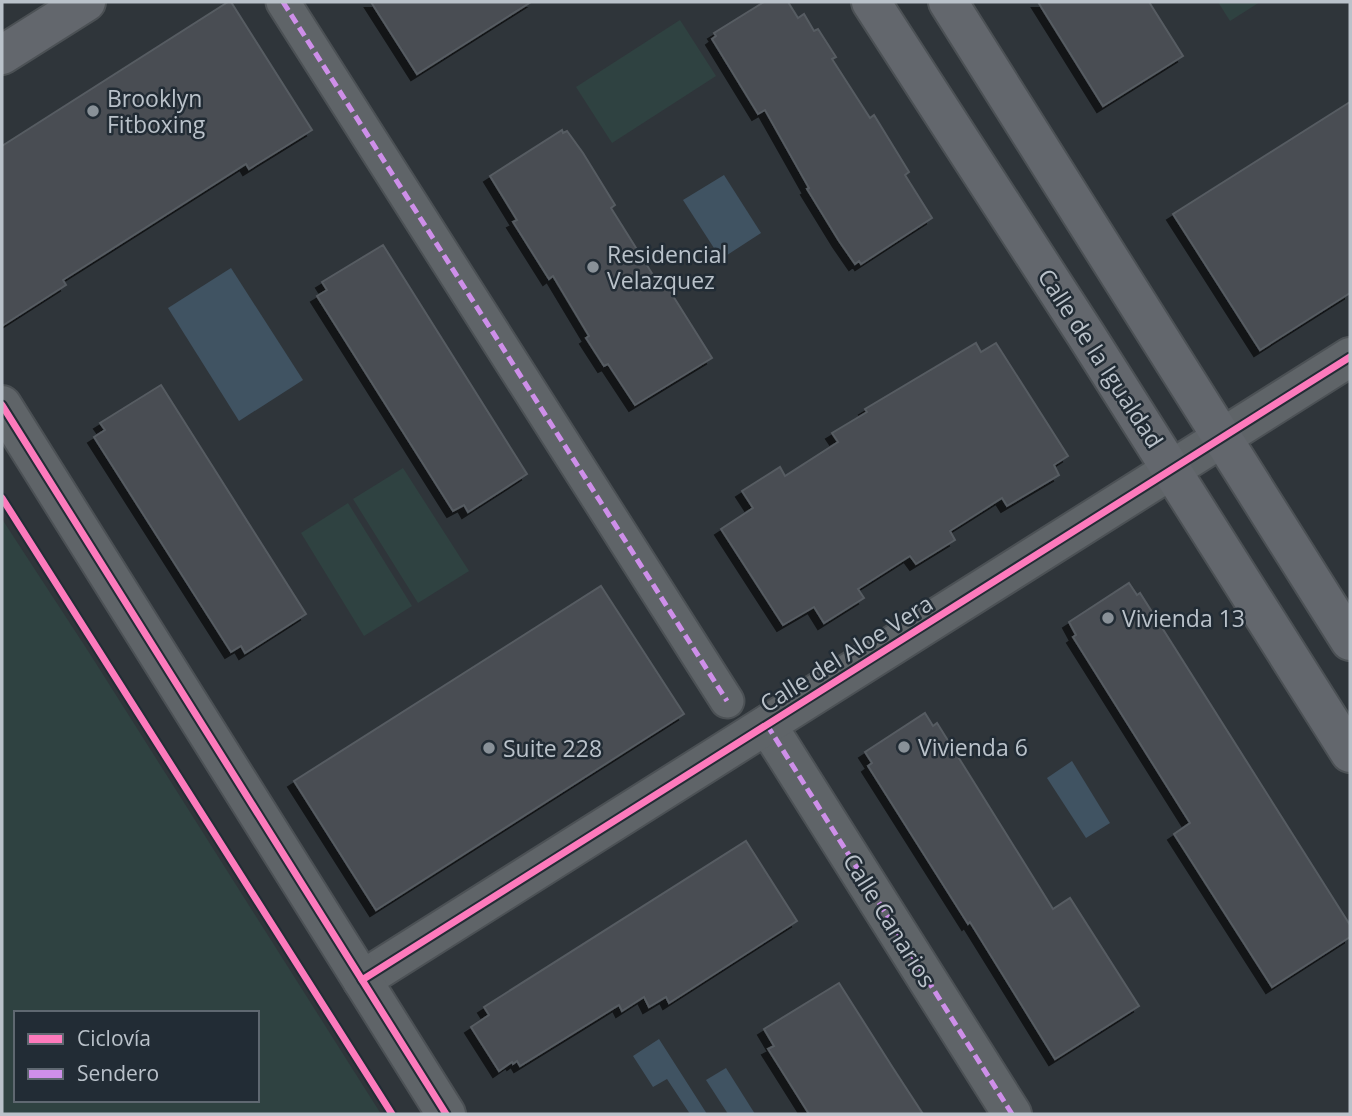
<svg xmlns="http://www.w3.org/2000/svg" width="1352" height="1116" font-family="'Open Sans',sans-serif">
<defs>
<filter id="shadow"><feDropShadow dx="-6" dy="6" stdDeviation="0" flood-color="#0009"/></filter>
</defs>
<rect width="100%" height="100%" fill="#2f353a"/>
<g fill="#2f4241" fill-rule="evenodd">
<path d="M1218 2H1260L1230 21Z"/>
<path d="M680 20 716 76 612 143 576 87Z"/>
<path d="M403 468 469 571 418 603 353 499Z"/>
<path d="M348 503 412 606 364 636 301 533Z"/>
<path d="M2 519 90 654 381 1114H2ZM16 1013H257V1100H16Z"/>
</g>
<g fill="#405362">
<path d="M724 175 761 233 721 259 683 200Z"/>
<path d="M231 268 303 380 239 421 168 308Z"/>
<path d="M1072 761 1110 823 1086 838 1047 778Z"/>
<path d="M659 1039 707 1114H690L667 1079 653 1087 633 1056Z"/>
<path d="M726 1068 755 1114H728L706 1080Z"/>
</g>
<g fill="#484d52" stroke="#575c62" stroke-width="2" filter="url(#shadow)">
<path d="M228 2H231L312 130 249 169 246 164 63 280 66 285 2 326V146Z"/>
<path d="M371 2H531L417 74Z"/>
<path d="M764 2H788L798 18 804 14 814 31 818 29 836 57 832 59 870 118 874 115 909 172 905 175 932 218 861 264 859 261 855 264 839 241 807 189 809 188 765 110 758 114 712 39 716 36 714 33Z"/>
<path d="M1038 2H1149L1183 56 1103 106Z"/>
<path d="M1350 102V293L1260 350 1173 214Z"/>
<path d="M562 130 563 133 567 131 583 153 615 205 611 208 658 283 663 280 712 358 635 405 608 364 604 366 586 338 589 336 553 276 549 279 513 222 517 220 490 176Z"/>
<path d="M383 245 527 474 468 512 464 505 453 511 317 296 327 290 322 282Z"/>
<path d="M976 343 981 352 996 343 1068 456 1054 465 1059 475 1007 506 1002 498 950 531 955 540 916 564 910 556 858 589 864 598 824 623 814 607 783 625 721 529 753 508 742 491 780 467 785 476 838 442 832 433 867 412 865 409Z"/>
<path d="M161 385 306 614 245 653 241 646 231 652 94 437 105 430 100 423Z"/>
<path d="M1129 583 1137 595 1140 593 1350 925V937L1272 987 1174 834 1190 823 1073 637 1076 635 1069 622Z"/>
<path d="M601 586 684 714 376 910 294 781Z"/>
<path d="M925 713 933 726 937 723 1053 909 1070 898 1139 1006 1055 1059 970 922 968 924 868 766 872 763 865 752Z"/>
<path d="M746 841 797 921 669 1003 666 997 649 1007 644 997 622 1011 619 1005 520 1066 517 1061 513 1064 512 1062 499 1071 471 1027 489 1015 484 1007Z"/>
<path d="M839 983 893 1068 923 1114H809L768 1049 774 1046 764 1029Z"/>
</g>
<g fill="none" stroke-linecap="round" stroke-linejoin="round">
<defs>
<path id="pedestrian" d="M283 2 727 701"/>
<g id="minor">
<path d="M767 725 1012 1114"/>
<path d="M362 980 1350 357"/>
</g>
<path id="tertiary" d="M2 405 446 1114"/>
<g id="secondary">
<path d="M871 2 1086 335 1350 753"/>
<path d="M948 2 1350 641"/>
<path d="M2 55 86 2"/>
</g>
</defs>
<use href="#pedestrian" stroke="#4c5155" stroke-width="37"/>
<use href="#minor" stroke="#4c5155" stroke-width="42"/>
<use href="#tertiary" stroke="#4c5155" stroke-width="42"/>
<use href="#secondary" stroke="#4c5155" stroke-width="42"/>
<use href="#pedestrian" stroke="#5f6468" stroke-width="33"/>
<use href="#minor" stroke="#5f6468" stroke-width="38"/>
<use href="#tertiary" stroke="#5f6468" stroke-width="38"/>
<use href="#secondary" stroke="#63676d" stroke-width="38"/>
<g stroke="#ce8fe9" stroke-width="5" stroke-dasharray="10 5" stroke-linecap="butt">
<path d="M283 2 727 701"/>
<path d="M767 725 1012 1114"/>
</g>
<defs>
<g id="cycleway">
<path d="M2 405 446 1114"/>
<path d="M2 498 392 1114"/>
<path d="M362 980 1350 357"/>
</g>
</defs>
<use href="#cycleway" stroke="#222c35" stroke-width="11"/>
<use href="#cycleway" stroke="#fd7abc" stroke-width="7"/>
</g>
<g fill="#899198" stroke="#222c35" stroke-width="2.5">
<circle cx="93" cy="111" r="7"/>
<circle cx="593" cy="267" r="7"/>
<circle cx="1108" cy="618" r="7"/>
<circle cx="904" cy="747" r="7"/>
<circle cx="489" cy="748" r="7"/>
</g>
<g text-anchor="middle" dominant-baseline="central" stroke-width="5" stroke-linejoin="round" paint-order="stroke">
<g font-size="23" fill="#bac2ca" stroke="#222c35" text-anchor="start">
<text x="107" y="98">Brooklyn<tspan x="107" dy="26">Fitboxing</tspan></text>
<text x="607" y="254">Residencial<tspan x="607" dy="26">Velazquez</tspan></text>
<text x="1122" y="618">Vivienda 13</text>
<text x="918" y="747">Vivienda 6</text>
<text x="503" y="748">Suite 228</text>
</g>
<g font-size="23" fill="#bac2ca" stroke="#222c35">
<text transform="translate(1101 358) rotate(57)">Calle de la Igualdad</text>
<text transform="translate(846 653) rotate(-32)">Calle del Aloe Vera</text>
<text transform="translate(890 920) rotate(58)">Calle Canarios</text>
</g>
</g>
<rect width="1352" height="1116" fill="none" stroke="#bac2ca" stroke-width="7"/>
<rect x="14" y="1011" width="245" height="91" fill="#222c35" stroke="#5f6871" stroke-width="2"/>
<rect x="28" y="1034" width="35" height="10" fill="#fd7abc" stroke="#5f6871" stroke-width="2"/>
<text x="77" y="1046" font-size="21" fill="#bac2ca">Ciclovía</text>
<rect x="28" y="1069" width="35" height="10" fill="#ce8fe9" stroke="#5f6871" stroke-width="2"/>
<text x="77" y="1081" font-size="21" fill="#bac2ca">Sendero</text>
</svg>
